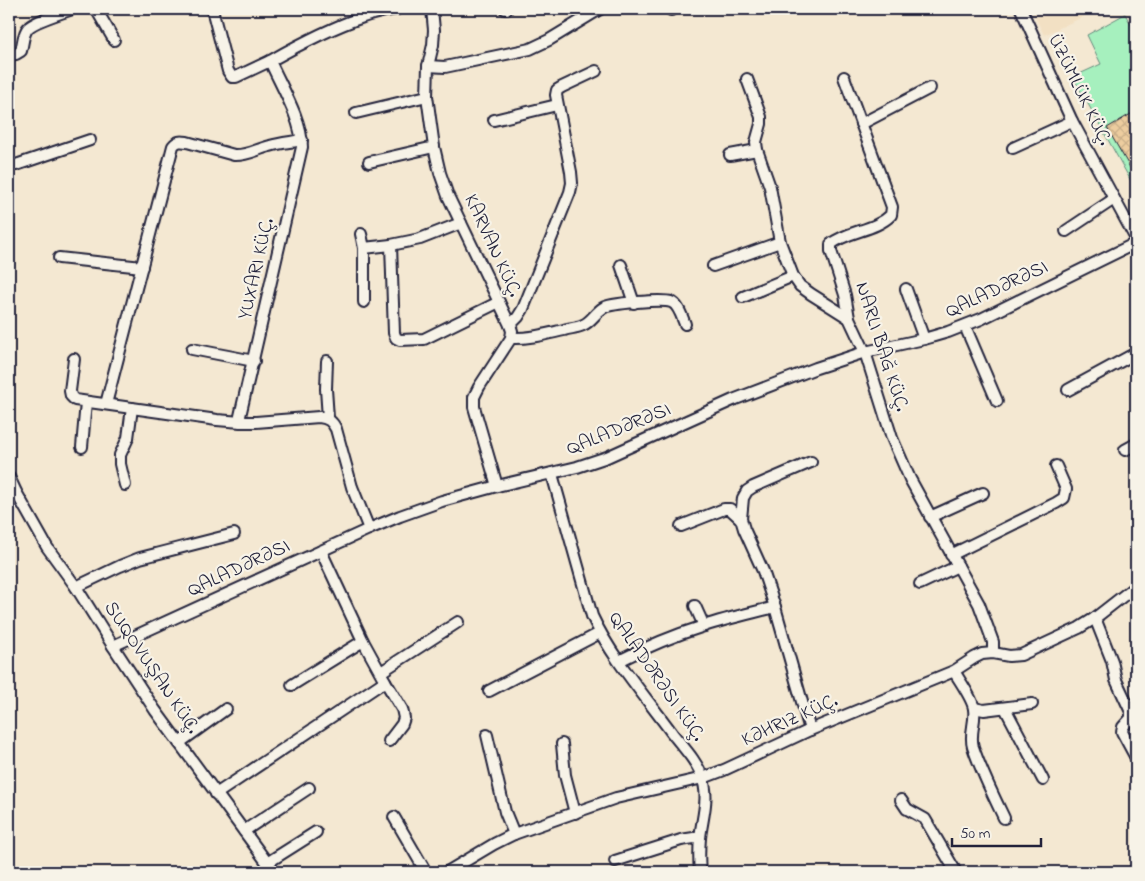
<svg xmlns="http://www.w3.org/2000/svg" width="1145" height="881" font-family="'Indie Flower',sans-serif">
<defs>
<pattern id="building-cross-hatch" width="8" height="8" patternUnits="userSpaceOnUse" patternTransform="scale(1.25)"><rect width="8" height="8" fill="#edcd9f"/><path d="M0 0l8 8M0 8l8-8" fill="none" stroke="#cbb08a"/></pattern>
</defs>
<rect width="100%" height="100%" fill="#f4e8d2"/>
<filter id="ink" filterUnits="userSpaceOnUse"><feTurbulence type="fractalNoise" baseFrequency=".02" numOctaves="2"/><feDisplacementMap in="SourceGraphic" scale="10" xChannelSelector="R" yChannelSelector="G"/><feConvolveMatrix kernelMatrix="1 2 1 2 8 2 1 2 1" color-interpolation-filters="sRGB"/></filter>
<g filter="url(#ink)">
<path fill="#f2e0c3" d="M1031 9H1100L1044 35Z"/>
<path fill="#a6f0be" stroke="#64897c" d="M1125 14 1136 33V190L1073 77 1101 64 1087 35Z"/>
<path fill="url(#building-cross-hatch)" stroke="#22223b" d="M1136 111V132L1131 135 1136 144V178L1107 128Z"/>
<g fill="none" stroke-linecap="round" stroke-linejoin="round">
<defs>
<g id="minor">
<path d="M96 9 114 40"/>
<path d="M212 9 228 71 232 77H236L270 61"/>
<path d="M432 9 434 30 433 45 428 66 427 96 434 147 440 173 448 196 510 325 512 331 511 338 479 387 474 397V407L497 486"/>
<path d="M505 9H507"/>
<path d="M671 9V10"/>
<path d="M1021 9 1072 121 1136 239"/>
<path d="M9 55 16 54 21 51C23 44 23 33 28 28 34 21 62 13 72 9"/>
<path d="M428 66 445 67 530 49 549 40 600 9"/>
<path d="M844 77 892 207 891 215C875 231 849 230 831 244V251L845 295 849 318 865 352 892 438 910 479 979 604 993 642V653"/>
<path d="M747 79 761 117V124L756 142 757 150 770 187 780 242 793 276 800 286 811 294 849 318"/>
<path d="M356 113 427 96"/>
<path d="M494 120 557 105"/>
<path d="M861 124 930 88"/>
<path d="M1013 148 1072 121"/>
<path d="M730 155 757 150"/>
<path d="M369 162 434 147"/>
<path d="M9 165H16L90 140"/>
<path d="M1066 231 1114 199"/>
<path d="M361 234 364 248V302"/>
<path d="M391 245 394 333 396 338 400 340 424 339 499 302"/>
<path d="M364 248 391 245 420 239 461 223"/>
<path d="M59 258 142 267"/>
<path d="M621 265 634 303"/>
<path d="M713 266 780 242"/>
<path d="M906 289 924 339"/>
<path d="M743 297 793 276"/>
<path d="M510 325 518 317 523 309 570 192 572 183 571 172 556 95 557 90 562 87 596 71"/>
<path d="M965 326 997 401"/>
<path d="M511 338C529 339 546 334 564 330 570 328 577 328 583 325 591 322 595 313 603 308 610 303 663 299 671 302 678 304 682 317 685 324"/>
<path d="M192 349 254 361"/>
<path d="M74 359 70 391 71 396 75 400 217 420 241 422"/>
<path d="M327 361 326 389 328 418"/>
<path d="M1068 390 1136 353"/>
<path d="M106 404 173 146C177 141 180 141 187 142L234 155C247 156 257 149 270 146 280 143 292 142 302 140"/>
<path d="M82 447 86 402"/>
<path d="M1125 450 1136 444"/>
<path d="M552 474 592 616C611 657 645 696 672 733 682 746 697 761 702 777 710 797 702 818 700 838 699 849 699 861 700 872"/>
<path d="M9 477 16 492 47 547 76 587 113 646 155 710 274 872"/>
<path d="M125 485 120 464V455L128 438 132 408"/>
<path d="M930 517 983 493"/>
<path d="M681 526 724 509H730L741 519"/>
<path d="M369 529 352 487 336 429C332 421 328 418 319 417L256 422H241L240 416 302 147C302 120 281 86 270 61 300 44 330 28 363 17 374 13 386 11 397 9"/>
<path d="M321 551 363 641 385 681 402 709 404 718 402 724 389 741"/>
<path d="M951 555 1056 503 1064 498 1066 489 1056 466"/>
<path d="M920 584 958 566"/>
<path d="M76 587 120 566 140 558 234 534"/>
<path d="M695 606 704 626"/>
<path d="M775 607 763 571 744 529 741 519 743 498 747 491 753 487 811 462"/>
<path d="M1095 618 1112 661 1116 680 1131 712V718L1123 727 1122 732 1136 758"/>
<path d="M113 646 369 529 400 516 442 501 497 486 577 467 607 457 733 400 816 368 865 352 924 339 948 332 981 319 1136 243"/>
<path d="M619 661C646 647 675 635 704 626 728 618 752 613 775 607L810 730"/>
<path d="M954 671C959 680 973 699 974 709 976 722 969 734 973 747 981 771 993 795 1004 818"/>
<path d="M381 672 458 622"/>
<path d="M292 685 363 641"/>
<path d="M489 691 600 633"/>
<path d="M974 708 984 710 1032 704"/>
<path d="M1005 708 1043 780"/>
<path d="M487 735 505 812 514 834"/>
<path d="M179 743 226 709"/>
<path d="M562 744 565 775 575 813"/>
<path d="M216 794 385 681"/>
<path d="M901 800 907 809 925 819 956 872"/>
<path d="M394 817 426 872"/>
<path d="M244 831 309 788"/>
<path d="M615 861 681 840 700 837"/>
<path d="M267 863 316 832"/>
<path d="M447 872 494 844 514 834 616 798 703 778 724 770 810 730 954 671 974 658 982 654 993 653 1009 656 1021 655 1079 628 1095 618 1136 586"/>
</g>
</defs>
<use href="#minor" stroke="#22223b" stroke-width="14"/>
<use href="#minor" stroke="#f7f3e8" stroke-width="10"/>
</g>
</g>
<g text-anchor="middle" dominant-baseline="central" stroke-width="4.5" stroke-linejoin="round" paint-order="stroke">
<g font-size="20" fill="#22223b" stroke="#f7f3e8">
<text transform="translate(1079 90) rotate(64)">ÜZÜMLÜK KÜÇ.</text>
<text transform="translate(492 246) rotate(65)">KARVAN KÜÇ.</text>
<text transform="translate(257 269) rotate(-77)">YUXARI KÜÇ.</text>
<text transform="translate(997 290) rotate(-25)">QALADƏRƏSI</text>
<text transform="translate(881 347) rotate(72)">NARLI BAĞ KÜÇ.</text>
<text transform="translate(619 430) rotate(-22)">QALADƏRƏSI</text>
<text transform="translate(239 569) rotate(-25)">QALADƏRƏSI</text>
<text transform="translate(151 668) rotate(56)">SUQOVUŞAN KÜÇ.</text>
<text transform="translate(656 677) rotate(55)">QALADƏRƏSI KÜÇ.</text>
<text transform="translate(790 721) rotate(-24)">KƏHRIZ KÜÇ.</text>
</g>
</g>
<rect width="1145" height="881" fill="none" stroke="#f7f3e8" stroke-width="30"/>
<rect x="15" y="15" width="1115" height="851" fill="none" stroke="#22223b" stroke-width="2" filter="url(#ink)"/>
<path d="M952 838v8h89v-8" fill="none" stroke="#22223b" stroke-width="2.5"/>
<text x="960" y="838" font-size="15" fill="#22223b" stroke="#f7f3e8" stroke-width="4" paint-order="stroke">50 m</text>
</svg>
